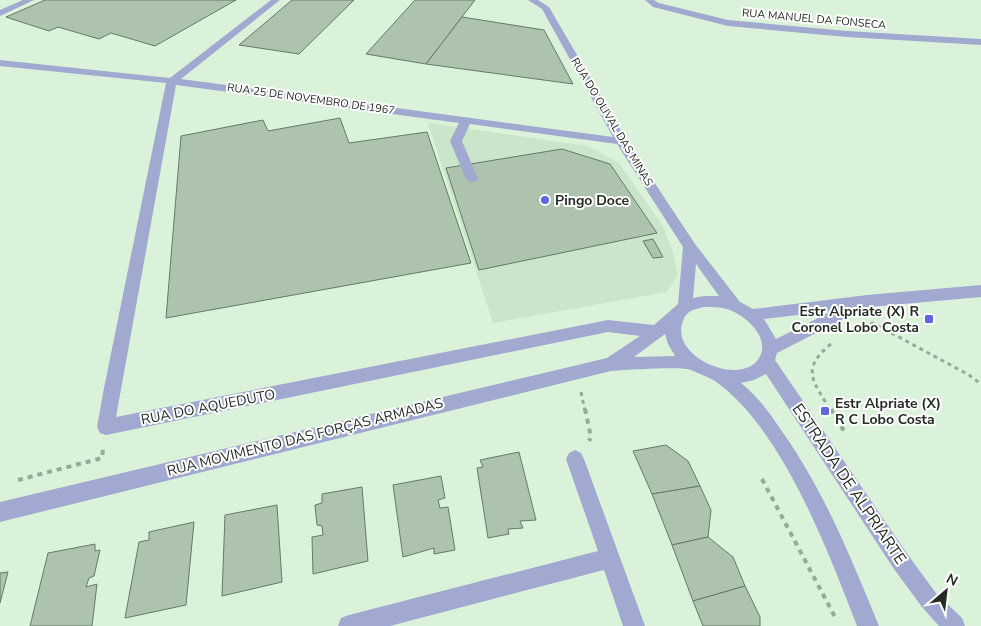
<svg xmlns="http://www.w3.org/2000/svg" width="981" height="626" font-family="'Nunito Sans',sans-serif">
<rect width="100%" height="100%" fill="#dbf2da"/>
<path fill="#cae5c9" d="M428 123 588 146 619 163 663 226 673 253 678 275 667 292 493 323Z"/>
<g fill="#aec3ad" stroke="#657964">
<path d="M45 0H236L155 46 111 33 99 39 58 27 49 31 6 17Z"/>
<path d="M292 0H354L299 54 239 45Z"/>
<path d="M415 0H475L426 64 366 54Z"/>
<path d="M462 17 544 30 573 84 426 64Z"/>
<path d="M340 118 349 143 427 132 471 263 166 318 181 136 263 120 268 131Z"/>
<path d="M562 149 610 164 657 233 479 270 446 168Z"/>
<path d="M653 239 663 257 653 258 643 241Z"/>
<path d="M666 445 688 461 700 486 652 494 633 451Z"/>
<path d="M519 452 536 520 520 521 523 528 508 529 509 534 488 538 477 468 483 467 480 460Z"/>
<path d="M441 476 445 498 438 500 440 508 448 507 455 550 434 554V548L403 557 393 485Z"/>
<path d="M700 486 711 510 708 537 672 545 652 494Z"/>
<path d="M362 487 368 561 313 574 312 537 323 535 322 526 317 525 315 505 322 503V494Z"/>
<path d="M277 505 282 582 222 596 225 515Z"/>
<path d="M194 522 186 605 125 618 139 542 149 540V532Z"/>
<path d="M708 537 733 557 745 586 693 601 672 545Z"/>
<path d="M95 544V551L100 550 94 576 89 578 86 587 97 584 92 626H30L48 553Z"/>
<path d="M8 572 0 603V573Z"/>
<path d="M745 586 760 617V626H703L693 601Z"/>
</g>
<g fill="none" stroke-linecap="round" stroke-linejoin="round">
<g stroke="#97a997" stroke-width="3" stroke-dasharray="4 4" stroke-linecap="butt">
<path d="M863 328 873 323 969 375 981 384"/>
<path d="M831 344C799 370 814 382 831 411"/>
<path d="M581 392 585 411"/>
</g>
<g stroke="#97a997" stroke-width="4" stroke-dasharray="5 5" stroke-linecap="butt">
<path d="M585 409 591 437 589 441"/>
<path d="M831 409 844 431"/>
<path d="M762 479 835 617"/>
<path d="M18 480 102 458 103 449"/>
</g>
<g fill="#a2a9d1" fill-rule="evenodd">
<path d="M23 0H34L0 16V10Z"/>
<path d="M271 0H280L181 79 613 137 542 9 528 0H538L549 7 627 141 695 244 740 302 753 309 867 295 981 285V297L859 308 857 312 777 353 775 360 908 555 936 593 962 618 965 626H939L922 607 894 569 766 374 754 380 741 383C757 396 770 413 781 430 824 490 851 558 879 626H857C828 551 782 428 715 381 708 377 698 373 691 370 684 366 624 370 611 371L0 522V502L607 358 640 336 608 332 106 435 100 433 97 427 104 388 166 83 0 66V60L170 78ZM176 85 459 123 450 141 466 179 472 183 478 179 462 141 470 124 617 144 683 247 678 304 654 325 608 320 116 417ZM696 264 719 296H704L693 298ZM704 307C712 307 719 307 727 309 743 314 768 334 761 354 748 390 668 359 683 321 686 311 694 309 704 307ZM832 311 776 339 764 319ZM665 334 668 344 675 356 634 357Z"/>
<path d="M645 0H654L659 3 728 20 847 31 981 39V45L847 37 728 26 653 7Z"/>
<path d="M575 450 581 453 584 459 645 626H623L604 570 390 626H338L341 618 349 615 598 551 566 459 569 453Z"/>
</g>
</g>
<g fill="#5f66de" stroke="#fff" stroke-width="2">
<circle cx="545" cy="200" r="5"/>
<rect x="924" y="314" width="10" height="10" rx="2.5"/>
<rect x="820" y="406" width="10" height="10" rx="2.5"/>
</g>
<g text-anchor="middle" dominant-baseline="central" stroke-width="4" stroke-linejoin="round" paint-order="stroke">
<g font-size="11" fill="#242c24" stroke="#fff">
<text transform="translate(814 19) rotate(5)">RUA MANUEL DA FONSECA</text>
<text transform="translate(311 99) rotate(8)">RUA 25 DE NOVEMBRO DE 1967</text>
<text transform="translate(612 122) rotate(59)">RUA DO OLIVAL DAS MINAS</text>
</g>
<g font-size="14" font-weight="bold" fill="#242c24" stroke="#fff" text-anchor="start">
<text x="555" y="200">Pingo Doce</text>
<text x="919" y="311" text-anchor="end">Estr Alpriate (X) R<tspan x="919" dy="16">Coronel Lobo Costa</tspan></text>
<text x="835" y="403">Estr Alpriate (X)<tspan x="835" dy="16">R C Lobo Costa</tspan></text>
</g>
<g font-size="14" fill="#242c24" stroke="#fff">
<text transform="translate(208 407) rotate(-11)">RUA DO AQUEDUTO</text>
<text transform="translate(305 437) rotate(-14)">RUA MOVIMENTO DAS FORÇAS ARMADAS</text>
</g>
<g font-size="16" fill="#242c24" stroke="#fff">
<text transform="translate(849 484) rotate(56)">ESTRADA DE ALPRIARTE</text>
</g>
</g>
<g transform="translate(946 591) rotate(28)" stroke="#ffffff" stroke-width="4" paint-order="stroke">
<path d="M0-4L9 19L0 12L-9 19Z" fill="#242c24"/>
<text y="-8" font-size="14" font-weight="bold" text-anchor="middle" fill="#242c24">N</text>
</g>
</svg>
